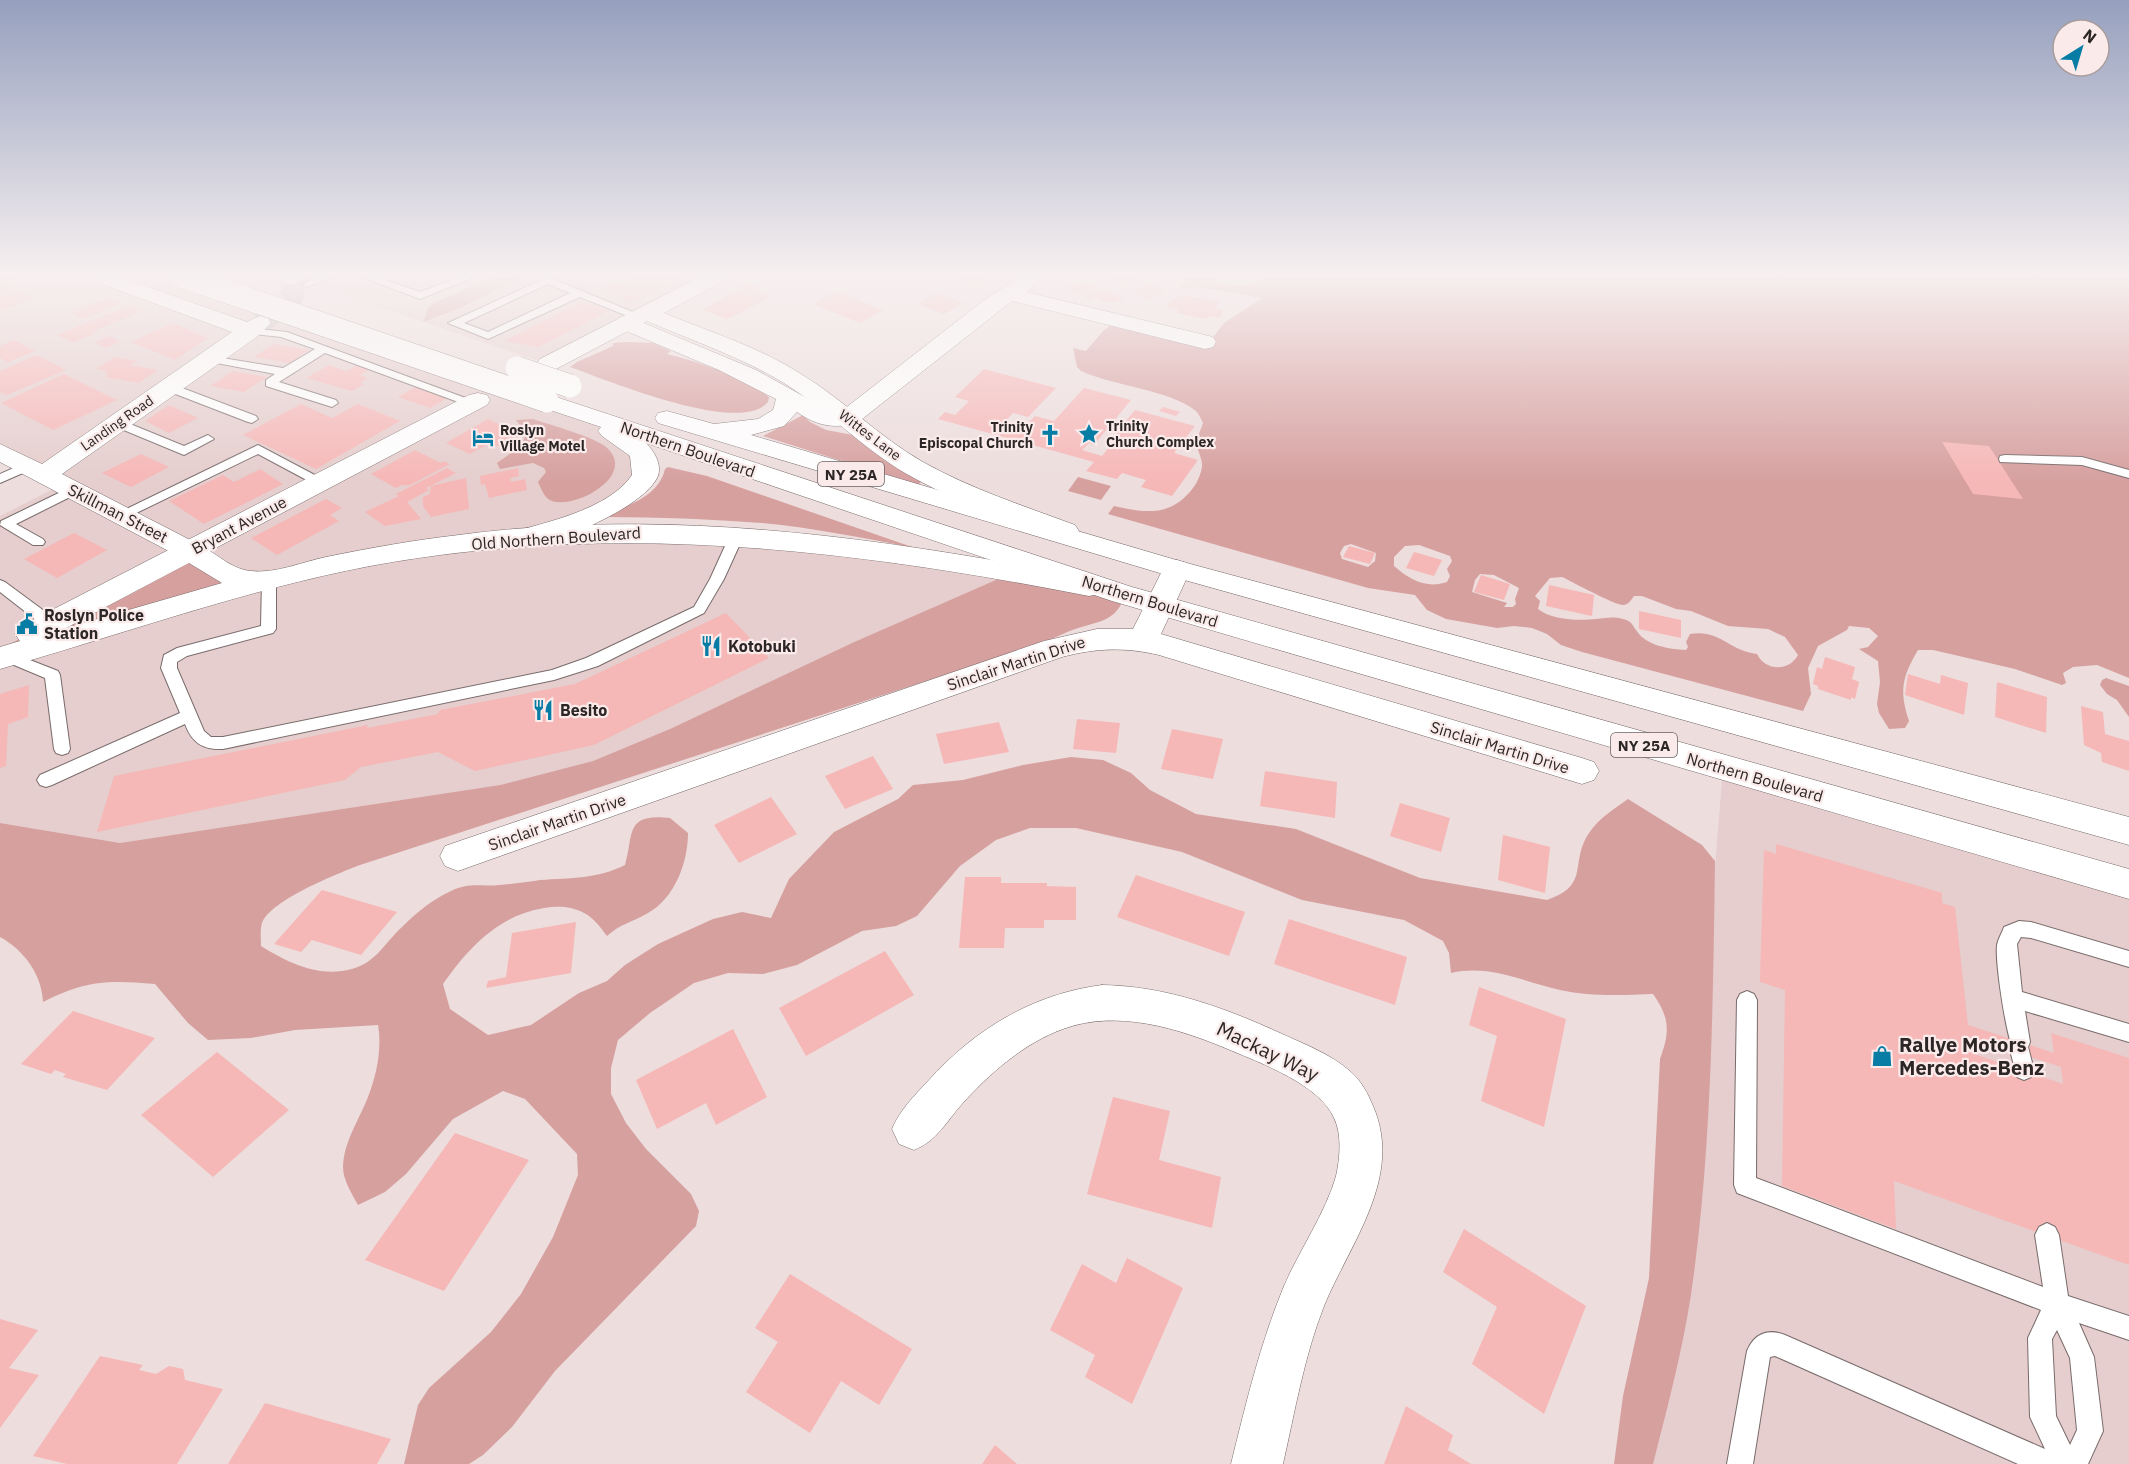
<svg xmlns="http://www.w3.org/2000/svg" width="2129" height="1464" font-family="'IBM Plex Sans',sans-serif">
<rect width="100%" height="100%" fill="#eddddd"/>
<g fill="#e5cecd">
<path d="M0 277H155L547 401 597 423 647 472 565 525 661 532 1014 572 852 643 670 729 593 761 500 785 120 843 0 823V516L61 485 0 453Z"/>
<path d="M289 277H716L548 364Z"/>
<path d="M1723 768 2129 884V1464H1638L1704 1003Z"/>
</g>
<g fill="#d6a09f" fill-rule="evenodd">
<path d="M494 277H523L460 308 423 322 429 307 438 301Z"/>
<path d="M1184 277H1217V282C1233 286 1252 288 1265 277H2129V678L2097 665 2073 667 2063 673 2066 683 2062 685 2015 669 1933 650H1918C1902 677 1899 691 1909 721L1905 728 1889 729 1879 713 1877 704 1880 682 1878 661 1859 649 1868 647 1878 636 1869 628 1849 626 1847 630 1818 646 1808 668 1811 694 1803 711 1582 652 1561 645 1547 634 1532 628 1514 626 1497 628 1446 619 1427 610 1415 595 1368 588 1108 514 1114 506C1141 512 1166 517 1187 495 1195 487 1200 478 1202 467 1203 458 1195 448 1197 440 1198 435 1201 429 1203 423 1201 419 1199 414 1196 411 1168 389 1113 386 1081 371L1077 367 1073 348 1086 351 1103 331 1115 322 1207 345 1224 323 1262 298 1199 287 1178 289 1184 280ZM1351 544 1376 553 1375 561 1368 567 1342 559 1340 553 1344 546ZM1419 545 1450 556 1452 561 1447 569 1450 576 1447 582C1427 589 1410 580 1394 566V557L1405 546ZM1480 574 1494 575 1519 588 1515 599 1516 604 1513 607H1504L1507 603 1472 592 1475 580ZM1562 577C1573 582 1618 607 1624 605 1629 604 1631 600 1634 596H1642L1676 609 1691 611 1728 626 1768 629 1785 637 1798 655C1789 672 1765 671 1757 654 1729 651 1720 629 1690 634L1686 642 1688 647 1686 650C1669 649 1646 646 1636 630 1632 624 1631 621 1623 619 1613 616 1606 618 1596 619 1578 621 1552 620 1538 609L1540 601 1535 596 1550 578Z"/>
<path d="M626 342 653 343 671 351 667 354C698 362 744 376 769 397L768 402C740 436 607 380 570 367L577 362 613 346V343Z"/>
<path d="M803 415 810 422 826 430 853 435 922 481 918 485 763 436Z"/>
<path d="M533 419C551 425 594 437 606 447 641 477 565 515 547 498 543 494 540 486 538 482L546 472 544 468 533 463 500 469 497 463C508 455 523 447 526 433L516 420Z"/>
<path d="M668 467 707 476 915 548C864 538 814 528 762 523 710 519 659 517 607 517L606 514C628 506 659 496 665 469Z"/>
<path d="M1078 477 1111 486 1101 500 1068 491Z"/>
<path d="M190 551 240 581 0 649Z"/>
<path d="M1014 572 1123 600C1115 621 1097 622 1078 628 1066 632 1054 638 1043 643L357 866C335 875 271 900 262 923 260 929 261 940 261 946 285 961 313 975 342 971 376 966 381 946 403 926 417 912 433 899 451 891 470 882 480 887 499 885 513 884 527 882 540 880 571 878 597 879 625 865 634 834 624 813 670 818L688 833C688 862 675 898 648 913 633 922 620 924 607 936 601 928 593 917 584 913 570 906 559 906 544 908 499 915 468 948 443 984L450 1009 488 1035 531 1025 579 993 607 981 625 965 658 944 713 919 742 912 771 918 789 879 834 832 898 799 913 785 963 780 1023 765 1071 757 1103 760 1131 773 1150 790 1196 814 1296 829 1420 878 1547 900C1591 885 1569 863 1589 833 1599 818 1614 809 1628 799L1702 845 1715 861C1713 998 1712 1137 1694 1273 1686 1338 1669 1401 1653 1464H1614L1623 1396 1649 1278 1660 1059C1670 1032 1670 1018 1653 994 1623 995 1591 997 1560 990 1524 982 1490 964 1451 973L1449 953 1443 941 1404 920 1302 900 1182 852 1076 828H1030L996 840 960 866 917 916 896 926 862 931 797 965 763 974 728 973 694 983 650 1013 618 1040 611 1068V1094L626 1123 646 1149 691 1194 699 1211 696 1226 555 1371 512 1427 483 1455 469 1464H404L418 1405 429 1388 491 1332 521 1294 553 1237 578 1175 577 1154 525 1099 503 1091 453 1119 406 1174 385 1192 358 1205C352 1194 343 1180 343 1167 344 1141 359 1120 368 1097 377 1074 382 1048 378 1025L295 1030 251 1038 208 1040 188 1023 155 984C108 980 86 980 43 1002 42 975 24 950 0 937V823L120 843 500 785 593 761 670 729 852 643Z"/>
<path d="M2106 678 2129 686V717L2117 700 2107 694 2100 685 2102 680Z"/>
</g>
<g fill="#f6b7b7" fill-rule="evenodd">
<path d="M3 277H26L5 285 34 298 0 311V278Z"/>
<path d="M631 277H684L632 303 603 290Z"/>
<path d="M953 277H989L993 279 975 287Z"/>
<path d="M1108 277H1146L1122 285Z"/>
<path d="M1084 280 1097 287 1094 289 1096 290 1102 288 1124 298 1115 303 1099 300 1101 299 1096 297 1090 300 1065 288Z"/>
<path d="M749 283 762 288 757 291 771 297 727 319 703 310Z"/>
<path d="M1149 284 1166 292 1150 299 1134 291Z"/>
<path d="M837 291 883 310 860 323 813 304Z"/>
<path d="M937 293 963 303 944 314 918 304Z"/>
<path d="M1181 295 1220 301 1215 308 1224 310 1219 318 1209 316 1207 319 1177 313 1179 310 1166 307 1174 298H1178Z"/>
<path d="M109 298 121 303 83 319 71 313Z"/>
<path d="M582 301 609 311 539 347 504 341Z"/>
<path d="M129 306 143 311 92 332 94 334 73 342 56 335Z"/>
<path d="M173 323 208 338 175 360 131 342Z"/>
<path d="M110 336 120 342 105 348 95 342Z"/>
<path d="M14 340 35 351 8 362 0 358V346Z"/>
<path d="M273 344 309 350 290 363 254 357Z"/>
<path d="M37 355 66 370 7 395 0 392V371Z"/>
<path d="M115 357 137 361 130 365 158 370 139 383 105 377 109 375 104 374 108 371 96 369Z"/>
<path d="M329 365 347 371 357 365 370 370 360 375 368 378 360 383 364 384 352 391 306 378Z"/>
<path d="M984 369 1056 388 1028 417 1013 413 1001 426 1010 429 1014 425 1024 427 1035 416 1054 421 1084 388 1131 400 1094 445 1089 443 1082 450 1102 456 1112 443 1109 442 1135 410 1195 426 1174 453 1198 460 1172 496 1141 487 1146 480 1122 473 1117 479 1086 471 1094 462 938 419 945 412 955 415 969 401 955 397Z"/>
<path d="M233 371 267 377 244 392 210 386Z"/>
<path d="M64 374 117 400 53 430 1 403Z"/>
<path d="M417 386 449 397 430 408 398 397Z"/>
<path d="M301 404 332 418 358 404 400 421 316 469 243 435Z"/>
<path d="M169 405 198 418 169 433 145 421Z"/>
<path d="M1163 407 1180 412 1176 416 1159 411Z"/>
<path d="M488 419 520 434 498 446 490 443 470 454 446 443Z"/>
<path d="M1942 442 1989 446 2023 499 1973 494Z"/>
<path d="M415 450 441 463 444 461 450 464 410 485H402L396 488 371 474Z"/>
<path d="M141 454 169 467 131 487 102 473Z"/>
<path d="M447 468 456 473 426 488 429 490 407 502 421 519 385 526 365 512 399 496 396 494Z"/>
<path d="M518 468 519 476 510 478 511 482 525 479 527 490 489 498 485 484 481 485 480 476Z"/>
<path d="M260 469 283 484 204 524 169 501 223 475 234 482Z"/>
<path d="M466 478 469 509 431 517 423 506V497L430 494 431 486Z"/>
<path d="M326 499 342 508 330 515 339 521 277 555 251 538Z"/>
<path d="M74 533 107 550 57 578 24 559Z"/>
<path d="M1349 546 1375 553 1370 564 1343 557Z"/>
<path d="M1414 552 1442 560 1434 576 1406 568Z"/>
<path d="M1481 575 1510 584 1504 600 1474 592Z"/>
<path d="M1549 585 1594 595 1592 616 1546 606Z"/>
<path d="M1639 611 1681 620V638L1639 629Z"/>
<path d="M726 613 769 658 594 745 475 771 438 752 361 767 345 780 97 832 114 776 368 725 367 728 438 714 440 710 575 684Z"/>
<path d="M1825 657 1855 667 1852 679 1859 682 1855 699 1851 697V700L1818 689V686L1813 684 1817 667 1822 669Z"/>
<path d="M1908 674 1940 684 1941 675 1968 683 1964 715 1905 695Z"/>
<path d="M1997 682 2047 697 2046 733 1995 717Z"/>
<path d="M29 685 28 717 8 724 6 766 0 768V694Z"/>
<path d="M2081 706 2103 712 2105 734 2129 741V771L2102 762 2101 753 2084 745Z"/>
<path d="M1077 719 1120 723 1116 753 1073 749Z"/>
<path d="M999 722 1009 752 944 764 936 734Z"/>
<path d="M1172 729 1223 739 1213 779 1161 769Z"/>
<path d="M873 756 893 789 845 809 825 776Z"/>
<path d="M1265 771 1337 782 1335 818 1260 806Z"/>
<path d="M771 797 797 834 739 863 714 825Z"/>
<path d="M1400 803 1450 818 1441 852 1390 836Z"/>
<path d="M1503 835 1550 847 1545 893 1498 880Z"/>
<path d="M1776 844 1942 893V903L1955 907 1968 1025 2054 1053 2051 1033 2129 1058V1265L1894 1181 1896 1229 1782 1186 1785 990 1760 982V978L1764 850 1776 854ZM1969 1037 2061 1067 2063 1084 1971 1053Z"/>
<path d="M1136 875 1245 912 1229 956 1117 917Z"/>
<path d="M965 877H1001V883H1047V886L1076 887V920H1044V928H1005L1004 948H959Z"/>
<path d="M322 890 397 912 361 955 312 940 301 952 274 944Z"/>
<path d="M1289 919 1407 957 1395 1005 1274 964Z"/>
<path d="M576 922 571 973 486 988 488 981 506 977 512 933Z"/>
<path d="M885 951 914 995 806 1056 779 1008Z"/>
<path d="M1479 987 1566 1019 1544 1127 1481 1101 1497 1036 1469 1025Z"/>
<path d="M73 1011 155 1038 107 1090 63 1077 66 1074 55 1070 51 1074 21 1064Z"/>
<path d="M733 1029 767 1097 716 1125 706 1103 657 1129 636 1080Z"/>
<path d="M217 1052 289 1110 213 1177 141 1115Z"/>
<path d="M1113 1097 1170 1111 1159 1160 1221 1177 1212 1228 1087 1194Z"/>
<path d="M455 1133 529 1160 444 1291 365 1260Z"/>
<path d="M1464 1229 1586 1306 1544 1414 1472 1364 1497 1307 1443 1272Z"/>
<path d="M1127 1258 1183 1288 1132 1404 1085 1377 1095 1355 1050 1330 1082 1264 1116 1283Z"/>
<path d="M790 1274 912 1349 879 1405 841 1381 810 1433 746 1392 778 1342 755 1328Z"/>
<path d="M0 1319 38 1330 9 1368 39 1375 0 1428Z"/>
<path d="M100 1356 143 1365 139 1370 156 1374 169 1366 183 1369 185 1380 223 1389 177 1464H67L33 1456Z"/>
<path d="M265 1403 391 1439 377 1464H228Z"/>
<path d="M1406 1406 1453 1435 1448 1450 1471 1464H1384Z"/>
<path d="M995 1445 1017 1464H982Z"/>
</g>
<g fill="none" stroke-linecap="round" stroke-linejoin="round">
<path stroke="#c6b8b8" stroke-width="23" stroke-dasharray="23 12" stroke-linecap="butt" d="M260 323 292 296 293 287 290 279"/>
<defs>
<g id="lane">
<path d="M318 277H333L307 287 302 284Z"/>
<path d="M362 277H376L420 292 460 277H474L420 299Z"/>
<path d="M548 277 645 317 639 320 635 319 580 297 488 339 448 323ZM548 284 570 293 488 332 464 323Z"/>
<path d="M250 328 287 332 479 403 473 407 469 406 325 353 279 382 336 400 338 403 332 407 266 386V380L275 374 206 361 204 359 210 356 283 368 315 349 281 337 246 333 244 331Z"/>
<path d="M169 383 256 416 258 419 252 423 248 422 165 390 163 387Z"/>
<path d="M118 419 184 446 208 435 214 439 184 455 114 426 112 423Z"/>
<path d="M258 445 328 482 321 486 316 485 258 454 126 518H116L114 515Z"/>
<path d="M2005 455 2082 457 2129 470V478L2082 465 2000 462 1999 459 2000 456Z"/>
<path d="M27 462 32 463 33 466 32 469 0 483V474Z"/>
<path d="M73 486 78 487 80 490 78 493 16 524 43 539 45 542 43 545H33L0 525 1 521Z"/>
<path d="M737 531 744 535 724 579 704 613 598 666 554 680 223 749C203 750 192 743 185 724L52 785 46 787 40 785 37 780 40 775 180 713 161 668 164 655 177 648 261 626 262 580 264 577H274L276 580V629L273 633 187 656 177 662V668L204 731 211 737H223L552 670 586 658 694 607 710 579 730 535Z"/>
<path d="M0 580 5 582 55 619 58 623 55 627H45L0 592Z"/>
<path d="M7 651 58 671 60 675 70 749 68 753 62 755 56 753 54 749 45 678 2 660 0 655Z"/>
<path d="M2019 921 2031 922 2129 951V967L2031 938 2021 937 2017 944 2022 992 2129 1024V1042L2025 1011 2030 1042 2028 1047 2034 1070 2031 1077 2024 1080 2017 1077 2011 1054 2013 1049C2006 1034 1995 962 1997 945 1998 939 2002 933 2004 927Z"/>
<path d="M1747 991 1754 994 1757 1000 1756 1178 2043 1287 2035 1235 2039 1227 2047 1223 2055 1227 2059 1235 2068 1296 2129 1316V1340L2079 1323 2094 1357 2103 1431 2088 1464H2018L1775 1356 1770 1357 1753 1464H1727L1747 1351C1754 1334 1767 1328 1785 1335L2045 1449 2030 1417 2028 1338 2041 1310 1737 1193 1734 1185 1737 1000 1740 994ZM2057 1330 2070 1358 2077 1430 2070 1445 2056 1416 2052 1339Z"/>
</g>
<g id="street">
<path d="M91 277H120L247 322 260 316 268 318 271 323 258 336 62 474 200 545 204 551 200 557 190 560 180 557 0 462V444L42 464 232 332 94 281Z"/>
<path d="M279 277H299L301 279 297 283 290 285 283 283Z"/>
<path d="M1019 277H1043L1026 292 1213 337 1216 342 1213 347 1205 349 1012 301 857 423 848 425 839 423 836 418 839 413 983 301Z"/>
<path d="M1177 560 1187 563 1191 569 1161 634 1582 758 1594 762 1599 771 1594 780 1582 784 1159 655C1125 647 1096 648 1062 657L458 871 445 866 440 856 445 846 1044 641 1097 629H1133L1163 569 1167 563Z"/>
<path d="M1102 985C1165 986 1223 1007 1280 1033 1304 1044 1331 1054 1351 1072 1362 1082 1368 1094 1373 1106 1404 1177 1350 1243 1324 1306 1304 1357 1295 1411 1283 1464H1231C1246 1403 1260 1344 1284 1286 1299 1251 1326 1212 1336 1176 1340 1158 1342 1134 1334 1118 1320 1085 1261 1063 1230 1050 1178 1028 1117 1009 1063 1029 1024 1043 989 1074 962 1104 946 1122 937 1141 914 1150L899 1144 892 1129C900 1110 914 1096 928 1081 974 1030 1032 994 1102 985Z"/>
</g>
<g id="secondary">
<path d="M700 277H726L723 281 664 313C710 332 759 347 801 374 844 400 879 437 923 462 971 489 1024 506 1075 525L1079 531 1075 537 1065 539 1055 537C1004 518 952 500 905 473 861 447 827 410 784 383 741 357 693 341 647 321L556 369 548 371 540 369 536 364 540 359Z"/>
<path d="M478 393 487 395 490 400 487 405 210 551C222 559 236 570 251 571 275 574 302 562 326 557 370 548 415 540 459 535 670 507 883 538 1089 578L1099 580 1104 587 1099 594 1089 596C849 549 613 521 370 566 244 590 123 634 0 669V647L20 641 15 634 19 627 469 395ZM189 563 222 583 66 628Z"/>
</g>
<g id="primary">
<path d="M627 316 756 370 832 412 848 411 857 413 860 418 857 423C834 429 817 426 797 412L784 426 751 435 1183 562 2129 817V845L1163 574 658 423 655 418 658 413 667 411 714 424 758 419 773 410 776 399 719 370 619 328 616 323 619 318Z"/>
<path d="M547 394 1132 587 2129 869V899L1112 601 646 443C654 451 662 464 658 476 645 508 543 552 512 544L508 538 512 532C549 522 610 508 632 475L630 456 602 436 598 431 601 427 538 406 535 401 538 396Z"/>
</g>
</defs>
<use href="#lane" stroke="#796b6b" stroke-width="2"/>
<use href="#street" stroke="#796b6b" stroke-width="1"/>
<use href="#secondary" stroke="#796b6b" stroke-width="1"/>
<use href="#primary" stroke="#796b6b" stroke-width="1"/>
<use href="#lane" fill="#fff" fill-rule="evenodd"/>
<use href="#street" fill="#fff" fill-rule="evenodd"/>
<use href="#secondary" fill="#fff" fill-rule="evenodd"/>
<use href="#primary" fill="#fff" fill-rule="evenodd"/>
<defs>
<g id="primary-bridge">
<path d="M184 277 547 401"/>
<path d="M517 368 570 386"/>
</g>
</defs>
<use href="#primary-bridge" stroke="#796b6b" stroke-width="24" stroke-linecap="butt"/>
<use href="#primary-bridge" stroke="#fff" stroke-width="23"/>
</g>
<linearGradient id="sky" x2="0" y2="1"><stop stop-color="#96a0be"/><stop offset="0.57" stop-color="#f7f0f0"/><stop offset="1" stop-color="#f7f0f0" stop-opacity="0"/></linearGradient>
<rect width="2129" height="482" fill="url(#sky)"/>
<defs>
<symbol id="sight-bare" viewBox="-9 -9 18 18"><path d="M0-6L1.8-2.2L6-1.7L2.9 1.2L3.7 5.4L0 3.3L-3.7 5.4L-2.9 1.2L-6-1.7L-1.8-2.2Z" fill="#077da5" stroke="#faeaea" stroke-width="2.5" paint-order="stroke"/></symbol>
<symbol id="church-bare" viewBox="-9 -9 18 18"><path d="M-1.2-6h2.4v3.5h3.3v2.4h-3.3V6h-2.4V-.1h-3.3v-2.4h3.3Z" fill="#077da5" stroke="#faeaea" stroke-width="2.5" paint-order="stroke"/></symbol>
<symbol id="hotel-bare" viewBox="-9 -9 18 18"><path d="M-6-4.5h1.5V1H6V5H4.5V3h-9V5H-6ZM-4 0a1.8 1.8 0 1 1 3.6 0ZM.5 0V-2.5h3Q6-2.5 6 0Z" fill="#077da5" stroke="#faeaea" stroke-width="2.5" paint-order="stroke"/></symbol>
<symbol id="civic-bare" viewBox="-9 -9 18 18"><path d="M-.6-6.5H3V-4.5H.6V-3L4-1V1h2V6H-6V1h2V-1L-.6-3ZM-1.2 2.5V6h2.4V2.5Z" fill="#077da5" stroke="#faeaea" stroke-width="2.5" paint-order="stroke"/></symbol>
<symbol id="restaurant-bare" viewBox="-9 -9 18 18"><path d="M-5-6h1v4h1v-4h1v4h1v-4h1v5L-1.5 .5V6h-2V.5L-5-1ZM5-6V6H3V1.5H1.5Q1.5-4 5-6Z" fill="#077da5" stroke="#faeaea" stroke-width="2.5" paint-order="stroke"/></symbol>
<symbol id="shop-bare" viewBox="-9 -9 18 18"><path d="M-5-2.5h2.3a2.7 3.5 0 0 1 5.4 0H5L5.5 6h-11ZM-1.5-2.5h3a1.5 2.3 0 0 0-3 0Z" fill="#077da5" stroke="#faeaea" stroke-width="2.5" paint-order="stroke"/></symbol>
</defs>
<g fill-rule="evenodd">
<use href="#sight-bare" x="1074" y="419" width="30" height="30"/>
<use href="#church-bare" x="1035" y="420" width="30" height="30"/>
<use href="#hotel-bare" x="468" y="423" width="30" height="30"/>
<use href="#civic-bare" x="12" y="609" width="30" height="30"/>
<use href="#restaurant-bare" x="696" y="631" width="30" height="30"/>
<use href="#restaurant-bare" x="528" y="695" width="30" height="30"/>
<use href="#shop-bare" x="1867" y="1041" width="30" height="30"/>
</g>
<g text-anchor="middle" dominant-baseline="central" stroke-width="4.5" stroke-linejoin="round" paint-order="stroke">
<g font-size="14" fill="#2c2626" stroke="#faeaea">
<text transform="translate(117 423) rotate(-35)">Landing Road</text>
<text transform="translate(870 435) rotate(37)">Wittes Lane</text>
</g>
<g font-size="14" font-weight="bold" fill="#2c2626" stroke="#faeaea" text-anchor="start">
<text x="1106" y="426">Trinity<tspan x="1106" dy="16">Church Complex</tspan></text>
<text x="1033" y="427" text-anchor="end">Trinity<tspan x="1033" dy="16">Episcopal Church</tspan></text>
<text x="500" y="430">Roslyn<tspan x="500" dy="16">Village Motel</tspan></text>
</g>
<g fill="#faeaea" stroke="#6a6161" stroke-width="1.5">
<rect x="818" y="462" width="66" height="24" rx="4.5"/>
<rect x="1611" y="733" width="66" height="24" rx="4.5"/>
</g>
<g font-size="15" font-weight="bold" fill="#2c2626">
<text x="851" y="474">NY 25A</text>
<text x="1644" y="745">NY 25A</text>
</g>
<g font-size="16" fill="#2c2626" stroke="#faeaea">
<text transform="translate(688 449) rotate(19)">Northern Boulevard</text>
<text transform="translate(118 513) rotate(27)">Skillman Street</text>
<text transform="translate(239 525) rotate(-28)">Bryant Avenue</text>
<text transform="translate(556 538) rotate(-4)">Old Northern Boulevard</text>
<text transform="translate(1150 601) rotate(17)">Northern Boulevard</text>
<text transform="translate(1016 663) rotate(-18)">Sinclair Martin Drive</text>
<text transform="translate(1500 747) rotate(17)">Sinclair Martin Drive</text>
<text transform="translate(1755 777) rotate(16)">Northern Boulevard</text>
<text transform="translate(557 822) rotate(-19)">Sinclair Martin Drive</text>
</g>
<g font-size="16" font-weight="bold" fill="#2c2626" stroke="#faeaea" text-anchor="start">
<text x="44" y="615">Roslyn Police<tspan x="44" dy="18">Station</tspan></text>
<text x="728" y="646">Kotobuki</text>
<text x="560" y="710">Besito</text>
</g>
<g font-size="20" font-weight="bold" fill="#2c2626" stroke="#faeaea" text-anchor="start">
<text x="1899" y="1044">Rallye Motors<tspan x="1899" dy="23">Mercedes-Benz</tspan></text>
</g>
<g font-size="20" fill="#2c2626" stroke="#faeaea">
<text transform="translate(1268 1051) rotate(26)">Mackay Way</text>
</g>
</g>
<g transform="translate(2081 48) rotate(37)"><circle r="28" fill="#faeaea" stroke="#a89c9c" stroke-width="1.5"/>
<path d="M0-4.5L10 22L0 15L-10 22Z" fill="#077da5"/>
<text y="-9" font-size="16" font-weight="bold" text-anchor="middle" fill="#2c2626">N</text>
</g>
</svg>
